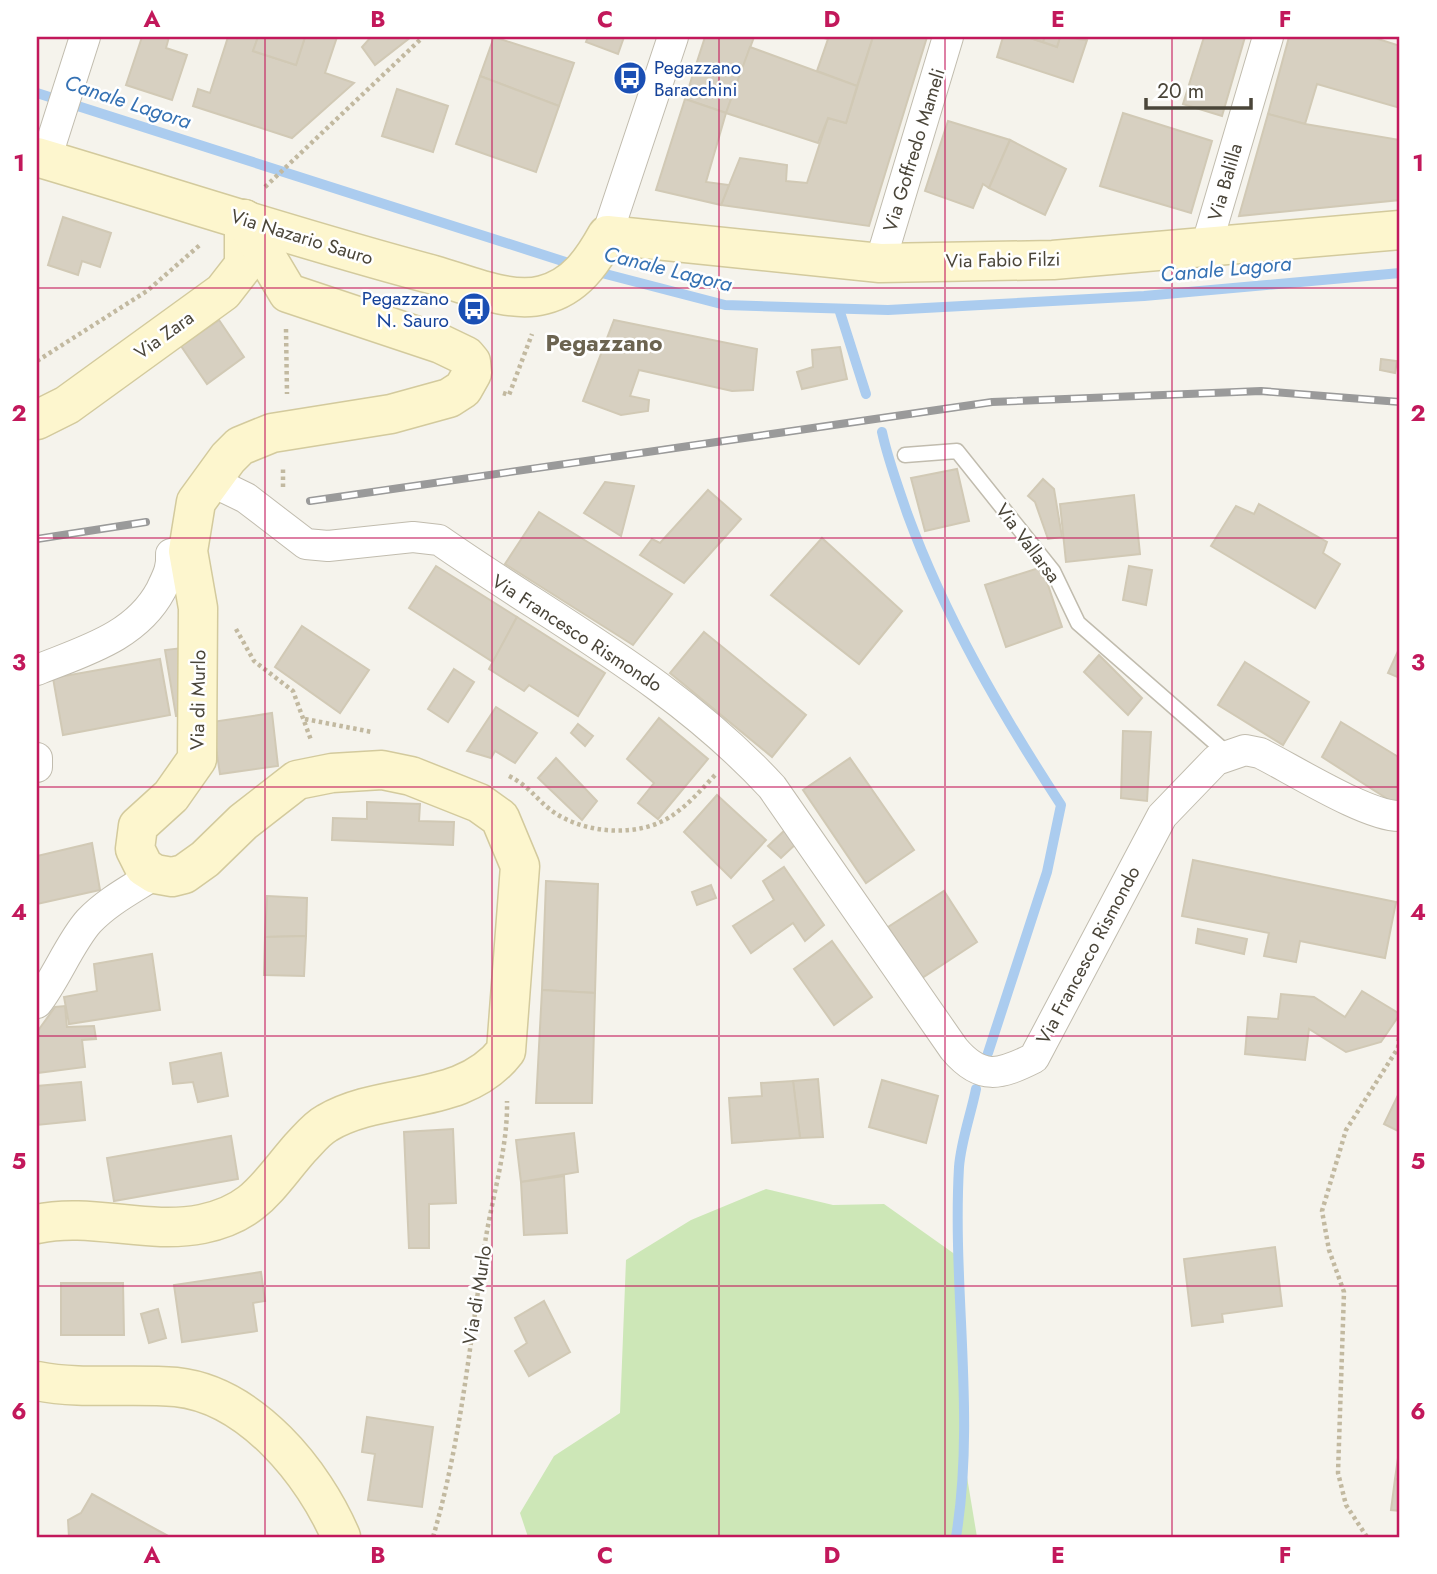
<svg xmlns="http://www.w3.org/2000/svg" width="1437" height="1574" font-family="Jost,sans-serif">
<rect width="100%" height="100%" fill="#f5f3ec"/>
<path fill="#cde7b7" d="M766 1189 833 1205 884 1204 963 1260 965 1465 977 1537H528L520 1513 554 1456 620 1413 626 1260 691 1220Z"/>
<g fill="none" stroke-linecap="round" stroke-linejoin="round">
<g stroke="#abccef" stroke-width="10">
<path d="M37 93 578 266"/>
<path d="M594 271 725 305 888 310 1144 296 1400 273"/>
<path d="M839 309 866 394"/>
<path d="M882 432C888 460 898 486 907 513 945 617 1001 713 1061 805L1047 872 988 1053"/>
<path d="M956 1537C976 1415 952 1290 959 1167 961 1141 971 1114 976 1089"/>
</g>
</g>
<g fill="#d7d0c1" stroke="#d1c9b5" stroke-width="2">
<path d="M142 37H169L166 48 187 55 172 100 126 85Z"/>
<path d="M228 37H258L253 51 296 65 305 37H337L325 73 354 83 292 138 193 106 198 89 210 93Z"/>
<path d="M258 37H305L296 65 253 51Z"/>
<path d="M371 37H411L375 65 362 47Z"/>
<path d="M494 37 574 63 559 106 480 76Z"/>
<path d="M588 37H624L618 54 586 42Z"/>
<path d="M705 37H754L726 113 685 99Z"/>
<path d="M820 37H873L857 86 817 71 828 39Z"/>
<path d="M873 37H927L869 226 721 205 740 158 787 165 786 181 807 183 828 118 846 123Z"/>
<path d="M1003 37H1027L1057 47 1060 37 1087 40 1073 82 997 57Z"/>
<path d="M1027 37H1045L1043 42Z"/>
<path d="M1045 37H1060L1057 47 1043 42Z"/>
<path d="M1204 37H1245L1222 116 1183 104Z"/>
<path d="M1289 37H1372L1400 46V108L1317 84 1305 124 1268 114Z"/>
<path d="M750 47 857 86 846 123 828 118 818 143 726 113Z"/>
<path d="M480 76 559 106 536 172 456 144Z"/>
<path d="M397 89 448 106 433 152 382 136Z"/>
<path d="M685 99 726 113 706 182 729 185 721 205 656 190Z"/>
<path d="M1123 113 1212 141 1191 213 1100 186Z"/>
<path d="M1268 114 1305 124 1400 140V200L1239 216Z"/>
<path d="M948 121 1010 140 989 188 983 184 973 208 925 191Z"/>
<path d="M1010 140 1066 169 1045 215 989 188Z"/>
<path d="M63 217 111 233 100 267 82 261 78 275 48 265Z"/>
<path d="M219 320 244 357 207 384 181 346Z"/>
<path d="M614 320 757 349 753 390 732 391 639 370 630 396 649 400 648 411 621 415 583 401Z"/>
<path d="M840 347 847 379 802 389 797 372 813 367 812 350Z"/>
<path d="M1381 359 1397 361 1395 373 1380 370Z"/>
<path d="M957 469 969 521 925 531 911 478Z"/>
<path d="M1043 479 1054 489 1062 537 1048 539 1035 502 1028 496Z"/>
<path d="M605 482 634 486 621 536 584 513Z"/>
<path d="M708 490 741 519 684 583 640 555 652 539 660 543Z"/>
<path d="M1134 495 1140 554 1066 562 1060 504Z"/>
<path d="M1259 504 1327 542 1323 553 1340 564 1315 608 1211 546 1236 506 1254 514Z"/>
<path d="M539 512 672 594 633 645 505 564Z"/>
<path d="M822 538 902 611 859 664 771 595Z"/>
<path d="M436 566 517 617 493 662 409 608Z"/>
<path d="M1129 566 1152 570 1146 605 1123 600Z"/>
<path d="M1042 567 1062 627 1006 647 985 585Z"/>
<path d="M517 617 605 673 578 716 529 685 524 691 489 669Z"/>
<path d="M302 626 369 670 340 713 275 667Z"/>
<path d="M704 632 806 715 772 757 670 673Z"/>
<path d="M182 648 186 716H176L165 650Z"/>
<path d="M1399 649 1400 650V678L1388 673Z"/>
<path d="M1099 655 1142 698 1128 715 1084 672Z"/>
<path d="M160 659 170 715 63 735 53 678Z"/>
<path d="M1245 662 1309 702 1283 745 1218 705Z"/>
<path d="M454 669 474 682 448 722 428 709Z"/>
<path d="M496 707 537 733 515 763 495 751 491 758 467 751Z"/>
<path d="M272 713 278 766 220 774 212 722Z"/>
<path d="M659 718 708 759 658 819 638 803 654 783 627 759Z"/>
<path d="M1341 722 1400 758V807L1322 757Z"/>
<path d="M578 724 593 736 585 746 571 733Z"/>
<path d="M1123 731 1151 732 1147 801 1121 798Z"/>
<path d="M556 758 597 801 582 820 538 778Z"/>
<path d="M850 758 914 850 866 883 803 790Z"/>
<path d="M717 795 766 840 731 878 684 832Z"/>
<path d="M367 802 420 804 419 821 454 822 453 845 332 840 333 818 367 819Z"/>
<path d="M786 829 798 842 781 858 768 846Z"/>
<path d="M92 843 100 890 37 904V856Z"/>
<path d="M1193 860 1396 902 1385 958 1300 941 1296 962 1264 956 1269 933 1182 916Z"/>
<path d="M784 867 824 925 805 941 793 923 751 953 733 926 774 900 763 881Z"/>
<path d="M546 881 598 884 595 993 542 990Z"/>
<path d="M711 885 716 898 697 905 692 892Z"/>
<path d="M944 891 977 942 922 978 888 927Z"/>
<path d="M267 896 307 898 306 936 265 937Z"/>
<path d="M1198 929 1247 939 1244 954 1196 943Z"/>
<path d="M306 936 304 976 264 975 265 937Z"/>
<path d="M832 941 872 997 834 1025 794 969Z"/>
<path d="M152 954 160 1010 69 1024 64 997 97 991 94 964Z"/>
<path d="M542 990 595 993 592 1103H536Z"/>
<path d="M1362 991 1400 1014 1381 1042 1346 1052 1309 1029 1305 1060 1245 1054 1248 1017 1278 1019 1281 994 1314 997 1345 1017Z"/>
<path d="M65 1006 67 1027 94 1026 96 1039 82 1040 85 1067 37 1073V1032L55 1007Z"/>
<path d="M221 1053 228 1096 198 1102 193 1082 173 1084 170 1063Z"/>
<path d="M818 1079 823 1137 800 1138 793 1081Z"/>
<path d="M882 1080 938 1096 926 1143 869 1127Z"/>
<path d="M793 1081 800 1138 732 1143 729 1098 762 1096 761 1083Z"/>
<path d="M81 1082 85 1120 37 1125V1086Z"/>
<path d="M1400 1091V1132L1384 1124Z"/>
<path d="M453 1129 456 1203 429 1204V1248H409L404 1132Z"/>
<path d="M574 1133 578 1172 521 1182 516 1140Z"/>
<path d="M231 1136 238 1179 114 1201 107 1158Z"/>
<path d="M564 1176 567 1233 524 1235 521 1182Z"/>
<path d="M1275 1247 1282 1306 1222 1314 1223 1322 1192 1326 1184 1259Z"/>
<path d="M261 1272 265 1301 253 1303 257 1331 182 1342 174 1285Z"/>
<path d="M61 1283H123L124 1335H61Z"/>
<path d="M544 1301 570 1352 529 1376 515 1351 527 1343 515 1318Z"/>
<path d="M158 1309 166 1338 149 1343 141 1314Z"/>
<path d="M367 1417 433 1427 422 1507 368 1500 375 1454 362 1452Z"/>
<path d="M1399 1451H1400V1480L1395 1479Z"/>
<path d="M1395 1479 1400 1480V1511L1391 1510Z"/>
<path d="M92 1494 170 1537H69L68 1520 81 1513Z"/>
</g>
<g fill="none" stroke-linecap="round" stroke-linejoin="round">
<defs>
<path id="lane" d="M905 455 957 451 1053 571 1078 623 1228 754"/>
<g id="street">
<path d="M46 159 85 37"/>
<path d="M607 235 673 37"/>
<path d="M1206 247 1268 37"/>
<path d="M880 263 948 37"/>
<path d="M213 482 246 498 306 544 328 546 413 537 439 540C555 621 674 681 772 787L954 1049C981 1081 1000 1075 1034 1058L1162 816 1216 760 1245 750 1260 753C1292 769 1368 817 1400 816"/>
<path d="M37 670C84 651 136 637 161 590 167 577 172 569 171 554L188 551"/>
<path d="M37 758V767"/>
<path d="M37 1003C56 979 70 942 89 921 108 901 132 889 155 874"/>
</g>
<g id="secondary">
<path d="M37 157C169 196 301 240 434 275 466 284 510 304 543 295 575 287 592 262 607 235L880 263 1053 260 1400 230"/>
<path d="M37 420 67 405 223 292 244 265V219"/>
<path d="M37 1224C90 1212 147 1235 202 1224 255 1213 267 1186 300 1148 308 1140 316 1129 327 1123 383 1090 463 1107 506 1051L520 866 500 818 479 803 411 776 382 770 332 773 297 780 243 822 205 859 184 874 172 877 155 874 144 867 135 849 138 826 171 796 197 759 198 608 188 551 196 502 228 458 240 446 272 433 391 414 449 398 463 389 472 373 471 362 466 356 441 344 288 293 244 219"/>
<path d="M37 1381C82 1390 130 1383 176 1387 251 1395 314 1473 341 1537"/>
</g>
</defs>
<use href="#lane" stroke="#c1bcae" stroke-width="17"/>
<use href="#street" stroke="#c1bcae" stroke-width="32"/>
<use href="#secondary" stroke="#d3ca9d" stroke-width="41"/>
<g stroke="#c2b9a0" stroke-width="4.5" stroke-dasharray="3.5 3.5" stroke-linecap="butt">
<path d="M265 187 423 37"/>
<path d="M286 329 287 394"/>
<path d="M37 361 147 291 201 244"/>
<path d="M503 393 509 395 532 334"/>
<path d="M283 487V467"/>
<path d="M236 629 254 661 293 691 311 740"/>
<path d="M305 719 372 732"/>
<path d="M509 776C531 787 537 801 555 813 587 834 640 838 673 815 689 804 702 789 716 774"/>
<path d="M433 1537C461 1442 470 1341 485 1243 492 1197 508 1148 507 1101"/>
<path d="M1367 1537 1346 1505 1338 1473 1344 1292 1329 1250 1322 1211 1346 1130 1398 1048 1400 1024"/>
</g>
<use href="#lane" stroke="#fff" stroke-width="14"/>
<use href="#street" stroke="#fff" stroke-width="30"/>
<use href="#secondary" stroke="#fdf6ce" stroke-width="38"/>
<defs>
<g id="rail">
<path d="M310 501 992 402 1261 391 1400 402"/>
<path d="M37 539 146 522"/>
</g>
</defs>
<use href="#rail" stroke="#9a9a9a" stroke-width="8"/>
<use href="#rail" stroke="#fff" stroke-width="5" stroke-dasharray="16" stroke-linecap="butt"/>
</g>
<path fill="none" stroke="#c2185b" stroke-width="2" stroke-opacity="0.55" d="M265 37V1537M492 37V1537M719 37V1537M945 37V1537M1172 37V1537M37 288H1400M37 538H1400M37 787H1400M37 1036H1400M37 1286H1400"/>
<defs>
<symbol id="bus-disc" viewBox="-11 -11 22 22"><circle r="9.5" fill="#1a4fb4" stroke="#fff"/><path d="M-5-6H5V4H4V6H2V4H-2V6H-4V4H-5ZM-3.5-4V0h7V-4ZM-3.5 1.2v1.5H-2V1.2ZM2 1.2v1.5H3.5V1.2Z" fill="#fff"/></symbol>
</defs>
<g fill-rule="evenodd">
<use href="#bus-disc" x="611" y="59" width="38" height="38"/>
<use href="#bus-disc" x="455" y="290" width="38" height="38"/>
</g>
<g text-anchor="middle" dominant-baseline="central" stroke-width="5" stroke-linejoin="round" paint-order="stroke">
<g font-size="19" fill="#164399" stroke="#fff" text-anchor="start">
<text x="654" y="67">Pegazzano<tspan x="654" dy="22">Baracchini</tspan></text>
<text x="449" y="298" text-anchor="end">Pegazzano<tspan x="449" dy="22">N. Sauro</tspan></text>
</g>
<g font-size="19" fill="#4a4539" stroke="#fff">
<text transform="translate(914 150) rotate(-73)">Via Goffredo Mameli</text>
<text transform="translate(1225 182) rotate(-74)">Via Balilla</text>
<text transform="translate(302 237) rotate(17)">Via Nazario Sauro</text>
<text transform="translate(1003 260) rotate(-1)">Via Fabio Filzi</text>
<text transform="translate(164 335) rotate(-36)">Via Zara</text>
<text transform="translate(1028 543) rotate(53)">Via Vallarsa</text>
<text transform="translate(577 633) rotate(33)">Via Francesco Rismondo</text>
<text transform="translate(198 700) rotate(-89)">Via di Murlo</text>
<text transform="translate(1088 955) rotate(-62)">Via Francesco Rismondo</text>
<text transform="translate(477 1295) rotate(-81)">Via di Murlo</text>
</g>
<g font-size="21" font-style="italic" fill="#3571b3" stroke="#fff">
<text transform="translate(128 102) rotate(18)">Canale Lagora</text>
<text transform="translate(668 269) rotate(14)">Canale Lagora</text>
<text transform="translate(1226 269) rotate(-5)">Canale Lagora</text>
</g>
<g font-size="23" font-weight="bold" fill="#6c6451" stroke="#fff">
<text x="604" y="343">Pegazzano</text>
</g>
</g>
<rect width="1437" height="1574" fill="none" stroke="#ffffff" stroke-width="77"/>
<path d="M1146 98v10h105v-10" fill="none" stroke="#4a4539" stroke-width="3.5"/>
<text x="1157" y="98" font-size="21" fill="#4a4539" stroke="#ffffff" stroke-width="5" paint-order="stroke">20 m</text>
<rect x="38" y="38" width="1360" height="1498" fill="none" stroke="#c2185b" stroke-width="2.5"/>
<g font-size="23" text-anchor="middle" font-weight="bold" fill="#c2185b">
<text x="152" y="27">A</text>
<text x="378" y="27">B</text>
<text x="605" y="27">C</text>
<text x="832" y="27">D</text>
<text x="1058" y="27">E</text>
<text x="1285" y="27">F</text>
<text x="19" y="171">1</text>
<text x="1418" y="171">1</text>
<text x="19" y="421">2</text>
<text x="1418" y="421">2</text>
<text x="19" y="670">3</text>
<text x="1418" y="670">3</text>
<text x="19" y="920">4</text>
<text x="1418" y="920">4</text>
<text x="19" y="1169">5</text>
<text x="1418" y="1169">5</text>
<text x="19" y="1419">6</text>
<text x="1418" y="1419">6</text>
<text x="152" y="1563">A</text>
<text x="378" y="1563">B</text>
<text x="605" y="1563">C</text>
<text x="832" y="1563">D</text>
<text x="1058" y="1563">E</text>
<text x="1285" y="1563">F</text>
</g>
</svg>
